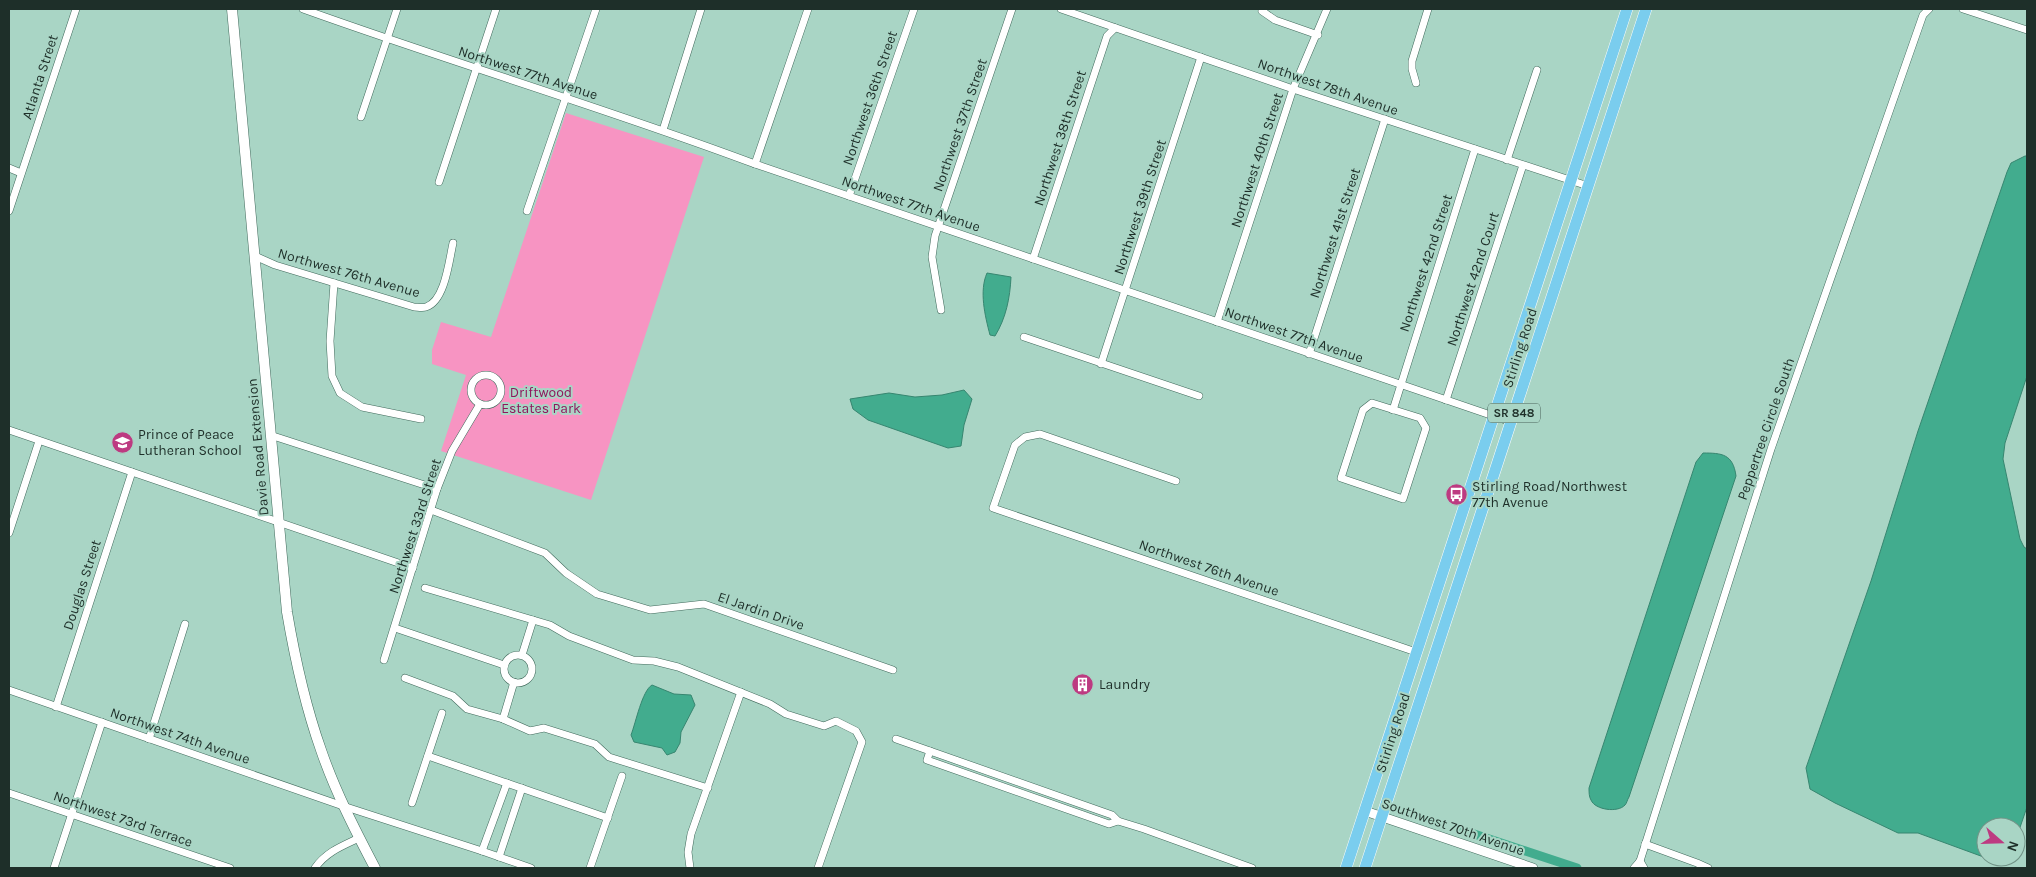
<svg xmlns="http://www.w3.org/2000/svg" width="2036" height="877" font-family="Karla,sans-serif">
<rect width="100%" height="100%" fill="#a9d5c5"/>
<path fill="#f794c2" d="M566 113 704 157 591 500 441 451 466 375 432 364V350L441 322 491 337Z"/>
<g fill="#42ac8e" stroke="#378670">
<path d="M2025 156H2027V376L2005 443 2003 459 2020 539 2024 547 2027 549V807L2016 839V827H1986V857H1994L1989 859 1918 833H1898L1835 803 1810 789 1806 768 1871 581 1918 431 2007 172 2011 163Z"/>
<path d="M987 273 1011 277C1010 298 1006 318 995 336L990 335C985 316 979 291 987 273Z"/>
<path d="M964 390 972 399 964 425 961 446 948 448 868 420 853 409 850 399 889 393 915 397 942 395Z"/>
<path d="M1703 453C1722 453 1733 454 1736 476L1629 797C1627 800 1627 803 1625 805 1618 813 1595 810 1591 800 1589 797 1589 792 1589 788L1693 471 1696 462Z"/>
<path d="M652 685 674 694 691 695 695 705 681 732 680 743 675 752 667 755 662 748 634 742 631 735C636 722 642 691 652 685Z"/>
</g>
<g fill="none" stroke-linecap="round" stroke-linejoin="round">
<path stroke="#42ac8e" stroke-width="9" d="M1459 829 1577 868"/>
<defs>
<g id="minor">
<path d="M303 9C453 63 606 108 755 164L1511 422"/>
<path d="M1061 9 1293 89 1588 186"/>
<path d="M1963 9 2027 30"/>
<path d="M1262 11 1275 20 1318 35"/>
<path d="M1416 83 1412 69V61L1428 9"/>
<path d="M361 117 397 9"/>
<path d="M663 130 701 9"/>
<path d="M1507 160 1537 70"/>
<path d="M755 164 808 9"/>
<path d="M9 168 21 173"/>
<path d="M439 182 496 9"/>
<path d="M849 196 914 9"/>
<path d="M9 211 76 9"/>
<path d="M527 211 596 9"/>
<path d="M255 256 275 265 414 307C417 307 423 308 426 307 445 301 449 261 453 243"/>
<path d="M1033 259 1107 36 1115 28"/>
<path d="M334 283 330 341 332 376 340 393 362 407 421 419"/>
<path d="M941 310 932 257 935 236 1012 9"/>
<path d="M1217 322 1293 89 1327 9"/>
<path d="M1024 337 1199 396"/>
<path d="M1309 354 1385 119"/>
<path d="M1101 364 1201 57"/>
<circle cx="486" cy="390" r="15"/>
<path d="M1446 400 1523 165"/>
<path d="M1372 403 1420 418 1426 428 1403 499 1341 478 1363 410Z"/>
<path d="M1393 410 1475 149"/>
<path d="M9 430 413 568"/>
<path d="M270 435 437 489"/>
<path d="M1176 481 1040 434 1025 437 1015 445 993 508 1416 652"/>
<path d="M431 510 545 553 566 573 597 594 650 610 704 604 893 670"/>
<path d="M9 533 39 441"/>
<path d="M425 588 550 625 569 636 633 660 654 661 678 667 770 704 786 714 824 726 836 721 856 731 862 742 818 868"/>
<path d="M395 628 504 665"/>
<path d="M522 655 533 620"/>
<circle cx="518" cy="669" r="14"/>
<path d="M384 660 437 489 452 451 480 404"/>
<path d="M405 678 453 696 467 709 503 719 530 731 544 728 595 744 609 757 708 788"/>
<path d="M9 690 343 806 482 851 531 868"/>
<path d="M56 707 132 472"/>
<path d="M503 719 514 682"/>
<path d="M149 739 185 624"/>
<path d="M896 739 930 751"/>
<path d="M930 751 1112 815 1118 821 1109 824 927 760Z"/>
<path d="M428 756 608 818"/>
<path d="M9 793 230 868"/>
<path d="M412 803 442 713"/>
<path d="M1118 821 1144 829 1252 868"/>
<path d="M1645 844 1697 863 1708 868"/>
<path d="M482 851 507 783"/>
<path d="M499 857 522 788"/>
<path d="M1640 861 1644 868"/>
<path d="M54 868 102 722"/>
<path d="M315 868C326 852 342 846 359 838"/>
<path d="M590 868 622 776"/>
<path d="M690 868 688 852 691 834 741 692"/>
<path d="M1634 868 1640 861 1771 449 1923 15 1929 9"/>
</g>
<path id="tertiary" d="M1365 811 1533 868"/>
<path id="secondary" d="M232 9 287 612C295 659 305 705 321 750 335 791 355 830 375 868"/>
<g id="primary">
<path d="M1346 868 1627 9"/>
<path d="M1365 868 1646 9"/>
</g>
</defs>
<use href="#minor" stroke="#416a5c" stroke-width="8"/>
<use href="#tertiary" stroke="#416a5c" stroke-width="10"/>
<use href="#secondary" stroke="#416a5c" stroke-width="11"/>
<use href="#primary" stroke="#fff" stroke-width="12"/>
<use href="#minor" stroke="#fff" stroke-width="7"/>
<use href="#tertiary" stroke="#fff" stroke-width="9"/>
<use href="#secondary" stroke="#fff" stroke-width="10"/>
<use href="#primary" stroke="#7acdee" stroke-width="11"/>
</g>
<defs>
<symbol id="school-disc" viewBox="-11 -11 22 22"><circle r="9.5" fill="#bd3a81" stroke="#a9d5c5"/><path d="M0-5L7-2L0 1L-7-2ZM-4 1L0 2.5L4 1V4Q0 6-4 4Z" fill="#fff"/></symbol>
<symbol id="bus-disc" viewBox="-11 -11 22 22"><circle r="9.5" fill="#bd3a81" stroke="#a9d5c5"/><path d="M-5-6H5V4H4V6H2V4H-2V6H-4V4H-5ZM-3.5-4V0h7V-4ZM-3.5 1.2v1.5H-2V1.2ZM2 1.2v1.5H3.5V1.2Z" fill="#fff"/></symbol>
<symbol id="building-disc" viewBox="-11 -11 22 22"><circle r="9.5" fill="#bd3a81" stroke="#a9d5c5"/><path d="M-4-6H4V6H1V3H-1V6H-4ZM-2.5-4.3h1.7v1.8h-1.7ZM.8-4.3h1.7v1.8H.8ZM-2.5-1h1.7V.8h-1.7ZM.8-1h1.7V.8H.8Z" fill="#fff"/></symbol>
</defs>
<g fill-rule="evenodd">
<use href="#school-disc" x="110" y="430" width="25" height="25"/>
<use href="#bus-disc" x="1444" y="482" width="25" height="25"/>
<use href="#building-disc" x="1070" y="672" width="25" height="25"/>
</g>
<g text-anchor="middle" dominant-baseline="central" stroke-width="4" stroke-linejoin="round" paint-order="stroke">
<rect fill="#a9d5c5" stroke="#486158" stroke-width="1" x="1488" y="403.5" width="52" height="19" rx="4"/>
<g font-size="12" font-weight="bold" fill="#1e2f29">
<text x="1514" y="413">SR 848</text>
</g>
<g font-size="14" fill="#1e2f29" stroke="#a9d5c5">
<text transform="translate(528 73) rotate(18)">Northwest 77th Avenue</text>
<text transform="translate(40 77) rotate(-72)">Atlanta Street</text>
<text transform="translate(1328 87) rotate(19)">Northwest 78th Avenue</text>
<text transform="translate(870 98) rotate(-71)">Northwest 36th Street</text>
<text transform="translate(960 125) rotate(-71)">Northwest 37th Street</text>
<text transform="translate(1060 138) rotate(-72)">Northwest 38th Street</text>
<text transform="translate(1257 160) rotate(-72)">Northwest 40th Street</text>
<text transform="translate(911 204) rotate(19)">Northwest 77th Avenue</text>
<text transform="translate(1140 207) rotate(-72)">Northwest 39th Street</text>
<text transform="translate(1335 233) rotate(-72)">Northwest 41st Street</text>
<text transform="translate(1426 263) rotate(-72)">Northwest 42nd Street</text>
<text transform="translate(349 273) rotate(16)">Northwest 76th Avenue</text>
<text transform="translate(1473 279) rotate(-72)">Northwest 42nd Court</text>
<text transform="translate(1294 335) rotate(19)">Northwest 77th Avenue</text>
<text transform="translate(1520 348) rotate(-72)">Stirling Road</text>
<text transform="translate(1766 429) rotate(-71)">Peppertree Circle South</text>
<text transform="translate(258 447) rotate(-95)">Davie Road Extension</text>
<text transform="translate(415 526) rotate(-72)">Northwest 33rd Street</text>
<text transform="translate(1209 568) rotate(19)">Northwest 76th Avenue</text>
<text transform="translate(82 585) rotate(-72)">Douglas Street</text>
<text transform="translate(761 611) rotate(19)">El Jardin Drive</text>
<text transform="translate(1393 733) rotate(-72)">Stirling Road</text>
<text transform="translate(180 736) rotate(19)">Northwest 74th Avenue</text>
<text transform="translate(123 819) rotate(19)">Northwest 73rd Terrace</text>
<text transform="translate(1453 827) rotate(19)">Southwest 70th Avenue</text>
</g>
<g font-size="14" fill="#8e175c" stroke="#a9d5c5">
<text x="541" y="392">Driftwood<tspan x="541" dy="16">Estates Park</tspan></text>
</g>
<g font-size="14" fill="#1e2f29" stroke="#a9d5c5" text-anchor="start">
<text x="138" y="434">Prince of Peace<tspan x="138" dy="16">Lutheran School</tspan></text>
<text x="1472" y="486">Stirling Road/Northwest<tspan x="1472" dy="16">77th Avenue</tspan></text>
<text x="1099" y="684">Laundry</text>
</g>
</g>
<rect width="2036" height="877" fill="none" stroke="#1e2f29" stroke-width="20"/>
<g transform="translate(2001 842) rotate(110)"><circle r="24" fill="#a9d5c5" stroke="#719387"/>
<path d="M0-4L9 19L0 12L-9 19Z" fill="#bd3a81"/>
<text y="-8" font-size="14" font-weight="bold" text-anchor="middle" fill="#1e2f29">N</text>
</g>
</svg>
